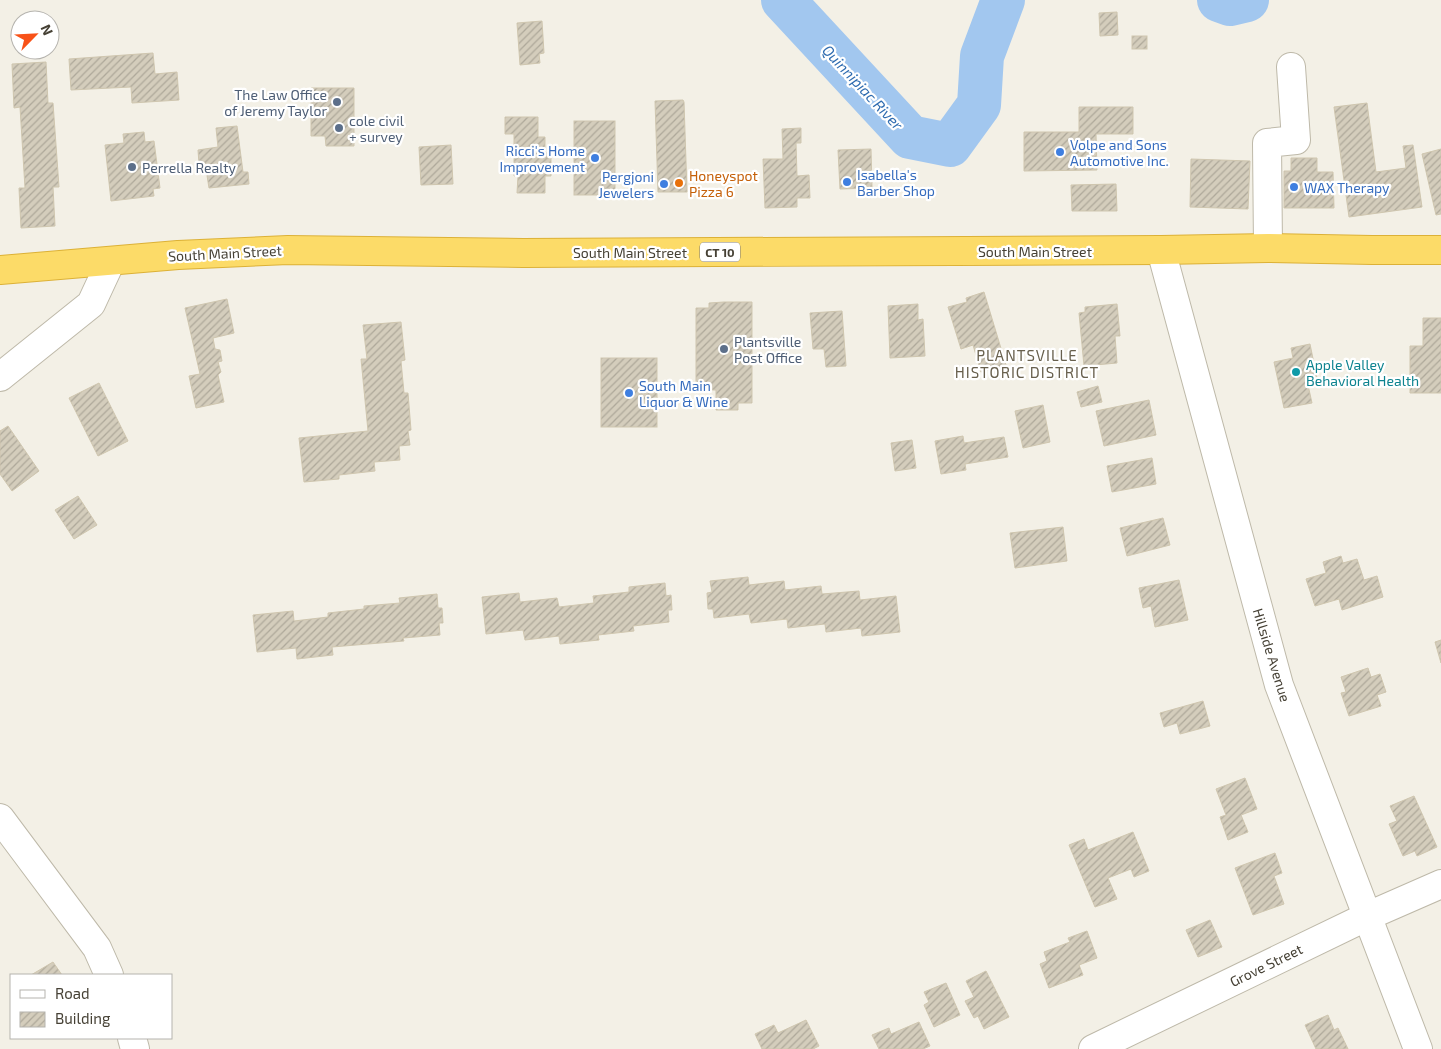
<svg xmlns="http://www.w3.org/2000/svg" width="1441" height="1049" font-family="'Exo 2',sans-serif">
<defs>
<pattern id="building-hatch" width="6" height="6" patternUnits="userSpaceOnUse" patternTransform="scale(1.25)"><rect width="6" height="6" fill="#d4cdbc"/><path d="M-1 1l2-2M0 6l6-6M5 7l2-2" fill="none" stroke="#aea89a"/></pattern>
</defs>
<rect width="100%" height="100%" fill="#f3f0e6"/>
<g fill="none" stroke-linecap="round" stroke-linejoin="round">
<g stroke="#a2c7ef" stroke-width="44">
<path d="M783 0 910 137 950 145 979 105 982 56 1003 0"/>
<path d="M1219 0 1230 4 1247 0"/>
</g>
</g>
<g fill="url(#building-hatch)" stroke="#cfc6af">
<path d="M1117 12 1118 35 1100 36 1099 13Z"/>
<path d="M542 21 544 53 539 54 540 63 520 65 517 23Z"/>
<rect x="1132" y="36" width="15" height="13"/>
<path d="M153 53 155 74 177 72 179 100 132 103 131 87 71 90 69 59Z"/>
<path d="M46 62 48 103H53L59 187H53L55 226 21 228 19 188H25L20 107 14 108 12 64Z"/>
<path d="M311 88H354V146H326L325 136H311Z"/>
<path d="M683 100 684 102 687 192H658L655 101Z"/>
<path d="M1367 103 1376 172 1406 168 1403 146 1413 145 1422 207 1349 217 1334 107Z"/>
<path d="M1079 107H1133V134H1096L1097 170 1024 171V132H1079Z"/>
<path d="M505 117H538V137H545V153H551V176H545V193H517L518 176H514V134H505Z"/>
<rect x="574" y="121" width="41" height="74"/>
<path d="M237 126 243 172H248L249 184 209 188 205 163 199 164 198 150 218 147 216 128Z"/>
<path d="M801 128V143H796L797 176 809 175 810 198H797V207L765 208 763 159H783L782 129Z"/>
<path d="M144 132 145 142 154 141 160 188 153 189 154 196 111 201 105 145 124 143 123 134Z"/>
<path d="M451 145 453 184 421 185 419 147Z"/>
<path d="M871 149 872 188 840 189 838 150Z"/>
<path d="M1441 149V214L1436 215 1422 154Z"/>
<path d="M1291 158H1317V172H1333L1334 208H1284V171H1291Z"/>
<path d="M1191 159 1250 161 1248 209 1190 207Z"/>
<path d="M1116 184 1117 211H1072L1071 185Z"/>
<path d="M984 292 1006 365 981 372 973 345 961 349 948 307 967 302 966 298Z"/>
<path d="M227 299 234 333 213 338 215 349 220 350 222 361 218 362 221 372 218 375 224 402 196 408 189 376 200 374 185 308Z"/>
<path d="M724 302H752V403H738V410H716V390H696V308H709V303Z"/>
<path d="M918 304V320L923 319 925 356 890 358 888 306Z"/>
<path d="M1117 304 1120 336H1115L1117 363 1084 366 1079 313 1085 312V307Z"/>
<path d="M842 311 846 366 826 367 824 349H813L810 313Z"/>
<path d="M1423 318H1441V393H1410V346H1423Z"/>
<path d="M401 322 405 360 401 361 404 393H408L411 430 408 431 410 445 399 446 400 460 374 462 375 471 339 475V479L304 482 299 438 368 431 361 359H367L363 325Z"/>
<path d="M1310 344 1318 383 1308 385 1312 403 1284 408 1274 362 1293 358 1291 348Z"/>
<rect x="601" y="358" width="56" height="69"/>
<path d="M99 383 128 441 98 456 69 398Z"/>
<path d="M1098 386 1102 402 1081 407 1077 392Z"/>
<path d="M1149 400 1156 435 1104 446 1096 411Z"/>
<path d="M1043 405 1050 442 1023 448 1015 411Z"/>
<path d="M8 426 39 471 12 491 0 474V431Z"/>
<path d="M963 436 964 443 1004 437 1008 457 965 464 966 470 941 474 935 441Z"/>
<path d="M912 440 916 468 895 471 891 443Z"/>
<path d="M1152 458 1156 484 1112 492 1107 466Z"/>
<path d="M78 496 97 525 74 539 55 510Z"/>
<path d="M1163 518 1170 545 1127 556 1120 528Z"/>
<path d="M1063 527 1067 561 1015 568 1010 533Z"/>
<path d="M1341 556 1343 563 1357 559 1364 580 1377 576 1383 597 1342 610 1339 599 1315 606 1306 579 1326 573 1323 562Z"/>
<path d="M748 577 749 585 784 581 785 590 821 586 822 594 859 591 860 600 896 596 900 632 862 636 861 628 826 632 825 624 788 628 787 619 751 623 749 614 714 618 713 609H708L707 593 712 592 710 581Z"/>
<path d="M1179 580 1188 620 1155 627 1151 606 1143 608 1139 588Z"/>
<path d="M665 583 666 596 671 595 672 610H668L669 622 633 626 634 631 598 635 599 640 560 644 559 636 525 640 523 630 486 634 482 597 519 593 520 602 557 598 559 607 594 603 593 596 629 592V587Z"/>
<path d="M437 594 438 608H442L443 623H439L440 635 403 638 404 641 332 647 333 655 297 659 296 648 257 652 253 615 293 611 294 621 328 617V613L364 609V606L400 603 399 598Z"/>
<path d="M1441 640V663L1435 642Z"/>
<path d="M1368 668 1371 677 1380 674 1386 692 1377 695 1381 706 1349 716 1341 693 1346 692 1341 677Z"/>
<path d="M1203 701 1210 726 1180 734 1177 723 1164 727 1160 713Z"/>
<path d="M1245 778 1257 809 1241 815 1248 832 1228 840 1220 817 1226 815 1216 789Z"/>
<path d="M1414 796 1437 847 1417 856 1415 851 1403 856 1389 824 1397 821 1390 806Z"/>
<path d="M1133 832 1149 871 1134 877 1131 869 1108 878 1117 899 1095 907 1069 845 1084 839 1088 850Z"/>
<path d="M1275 853 1282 873 1274 876 1284 904 1253 915 1235 868Z"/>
<path d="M1210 920 1222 947 1198 957 1186 930Z"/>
<path d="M1087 931 1097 958 1079 965 1083 975 1049 988 1040 964 1047 961 1044 952 1070 942 1068 938Z"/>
<path d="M53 962 62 975H31Z"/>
<path d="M986 971 1009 1017 984 1029 978 1016 974 1018 965 1001 974 997 966 981Z"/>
<path d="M946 983 960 1015 934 1027 924 1005 929 1002 924 992Z"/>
<path d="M1328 1015 1334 1030 1338 1028 1348 1049H1316L1305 1025Z"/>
<path d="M806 1020 819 1046 813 1049H762L755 1034 774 1025 778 1033Z"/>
<path d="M919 1022 930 1046 923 1049H879L872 1035 889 1028 891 1034Z"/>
</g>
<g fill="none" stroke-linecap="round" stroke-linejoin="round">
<defs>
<g id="minor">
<path d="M1268 248 1267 143 1296 140 1291 67"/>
<path d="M1161 250 1279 685 1418 1049"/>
<path d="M0 377 91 304 111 261"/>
<path d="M0 818 97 948 109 975"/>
<path d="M132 1038 135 1049"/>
<path d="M1093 1049 1368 916 1441 884"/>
</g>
<path id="highway" d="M0 270 178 255 288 250 523 253 1161 250 1268 248 1372 250H1441"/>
</defs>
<use href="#minor" stroke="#beb9a9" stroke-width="30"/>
<use href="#highway" stroke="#dcb137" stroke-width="30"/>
<use href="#minor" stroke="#fff" stroke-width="28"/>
<use href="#highway" stroke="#fcdb68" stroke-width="28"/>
</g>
<g fill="#5c6f8a" stroke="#fff" stroke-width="2">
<circle cx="337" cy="102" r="5"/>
<circle cx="339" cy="128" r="5"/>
<circle cx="132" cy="167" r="5"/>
<circle cx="724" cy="349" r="5"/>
</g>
<g fill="#3f7fe0" stroke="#fff" stroke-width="2">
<circle cx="1060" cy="152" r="5"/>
<circle cx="595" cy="158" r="5"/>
<circle cx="847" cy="182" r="5"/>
<circle cx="664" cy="184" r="5"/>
<circle cx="1294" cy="187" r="5"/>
<circle cx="629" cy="393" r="5"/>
</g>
<circle fill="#e8710a" stroke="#fff" stroke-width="2" cx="679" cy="183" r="5"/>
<circle fill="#0f9aa8" stroke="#fff" stroke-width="2" cx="1296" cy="372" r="5"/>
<g text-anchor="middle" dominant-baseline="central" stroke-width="4.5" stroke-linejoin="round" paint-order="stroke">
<rect fill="#fff" stroke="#7e7a72" stroke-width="1" x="700" y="242.5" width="40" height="19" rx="4"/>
<g font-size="12" font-weight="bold" fill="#464135">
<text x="720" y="252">CT 10</text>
</g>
<g font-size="14" fill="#4e5e75" stroke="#fff" text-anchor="start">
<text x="327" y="94" text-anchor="end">The Law Office<tspan x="327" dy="16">of Jeremy Taylor</tspan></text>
<text x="349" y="120">cole civil<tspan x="349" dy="16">+ survey</tspan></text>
<text x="142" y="167">Perrella Realty</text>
<text x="734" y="341">Plantsville<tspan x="734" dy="16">Post Office</tspan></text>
</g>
<g font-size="14" fill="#366cbe" stroke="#fff" text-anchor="start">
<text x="1070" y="144">Volpe and Sons<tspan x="1070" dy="16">Automotive Inc.</tspan></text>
<text x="585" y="150" text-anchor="end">Ricci's Home<tspan x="585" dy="16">Improvement</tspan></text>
<text x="857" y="174">Isabella's<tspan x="857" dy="16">Barber Shop</tspan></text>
<text x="654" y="176" text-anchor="end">Pergjoni<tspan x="654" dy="16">Jewelers</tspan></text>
<text x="1304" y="187">WAX Therapy</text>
<text x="639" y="385">South Main<tspan x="639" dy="16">Liquor &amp; Wine</tspan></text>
</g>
<g font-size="14" fill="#c56008" stroke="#fff" text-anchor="start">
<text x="689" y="175">Honeyspot<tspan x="689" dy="16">Pizza 6</tspan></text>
</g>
<g font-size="14" fill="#464135" stroke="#fff">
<text x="1035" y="251">South Main Street</text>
<text x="630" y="252">South Main Street</text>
<text transform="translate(225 253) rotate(-3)">South Main Street</text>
<text transform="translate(1272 655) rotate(73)">Hillside Avenue</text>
<text transform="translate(1266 965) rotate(-26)">Grove Street</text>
</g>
<g font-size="14" fill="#0d838f" stroke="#fff" text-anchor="start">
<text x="1306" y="364">Apple Valley<tspan x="1306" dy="16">Behavioral Health</tspan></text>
</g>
<g font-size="15" font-style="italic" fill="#2f6cb0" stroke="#fff">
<text transform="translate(863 87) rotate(47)">Quinnipiac River</text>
</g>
<g font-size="15" letter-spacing="1" fill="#68604d" stroke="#fff">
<text x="1027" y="355">PLANTSVILLE<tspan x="1027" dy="17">HISTORIC DISTRICT</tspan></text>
</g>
</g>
<rect x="10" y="974" width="162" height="65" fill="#ffffff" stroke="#b5b3ae"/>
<rect x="20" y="990" width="25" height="8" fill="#ffffff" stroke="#b5b3ae"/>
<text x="55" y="999" font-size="15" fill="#464135">Road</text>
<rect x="20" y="1012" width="25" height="15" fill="url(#building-hatch)" stroke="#b5b3ae"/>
<text x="55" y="1024" font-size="15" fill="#464135">Building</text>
<g transform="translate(35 35) rotate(66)"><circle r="24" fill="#ffffff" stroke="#b5b3ae"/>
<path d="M0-4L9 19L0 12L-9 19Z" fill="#f85218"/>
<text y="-8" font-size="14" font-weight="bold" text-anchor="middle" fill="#464135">N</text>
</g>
</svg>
